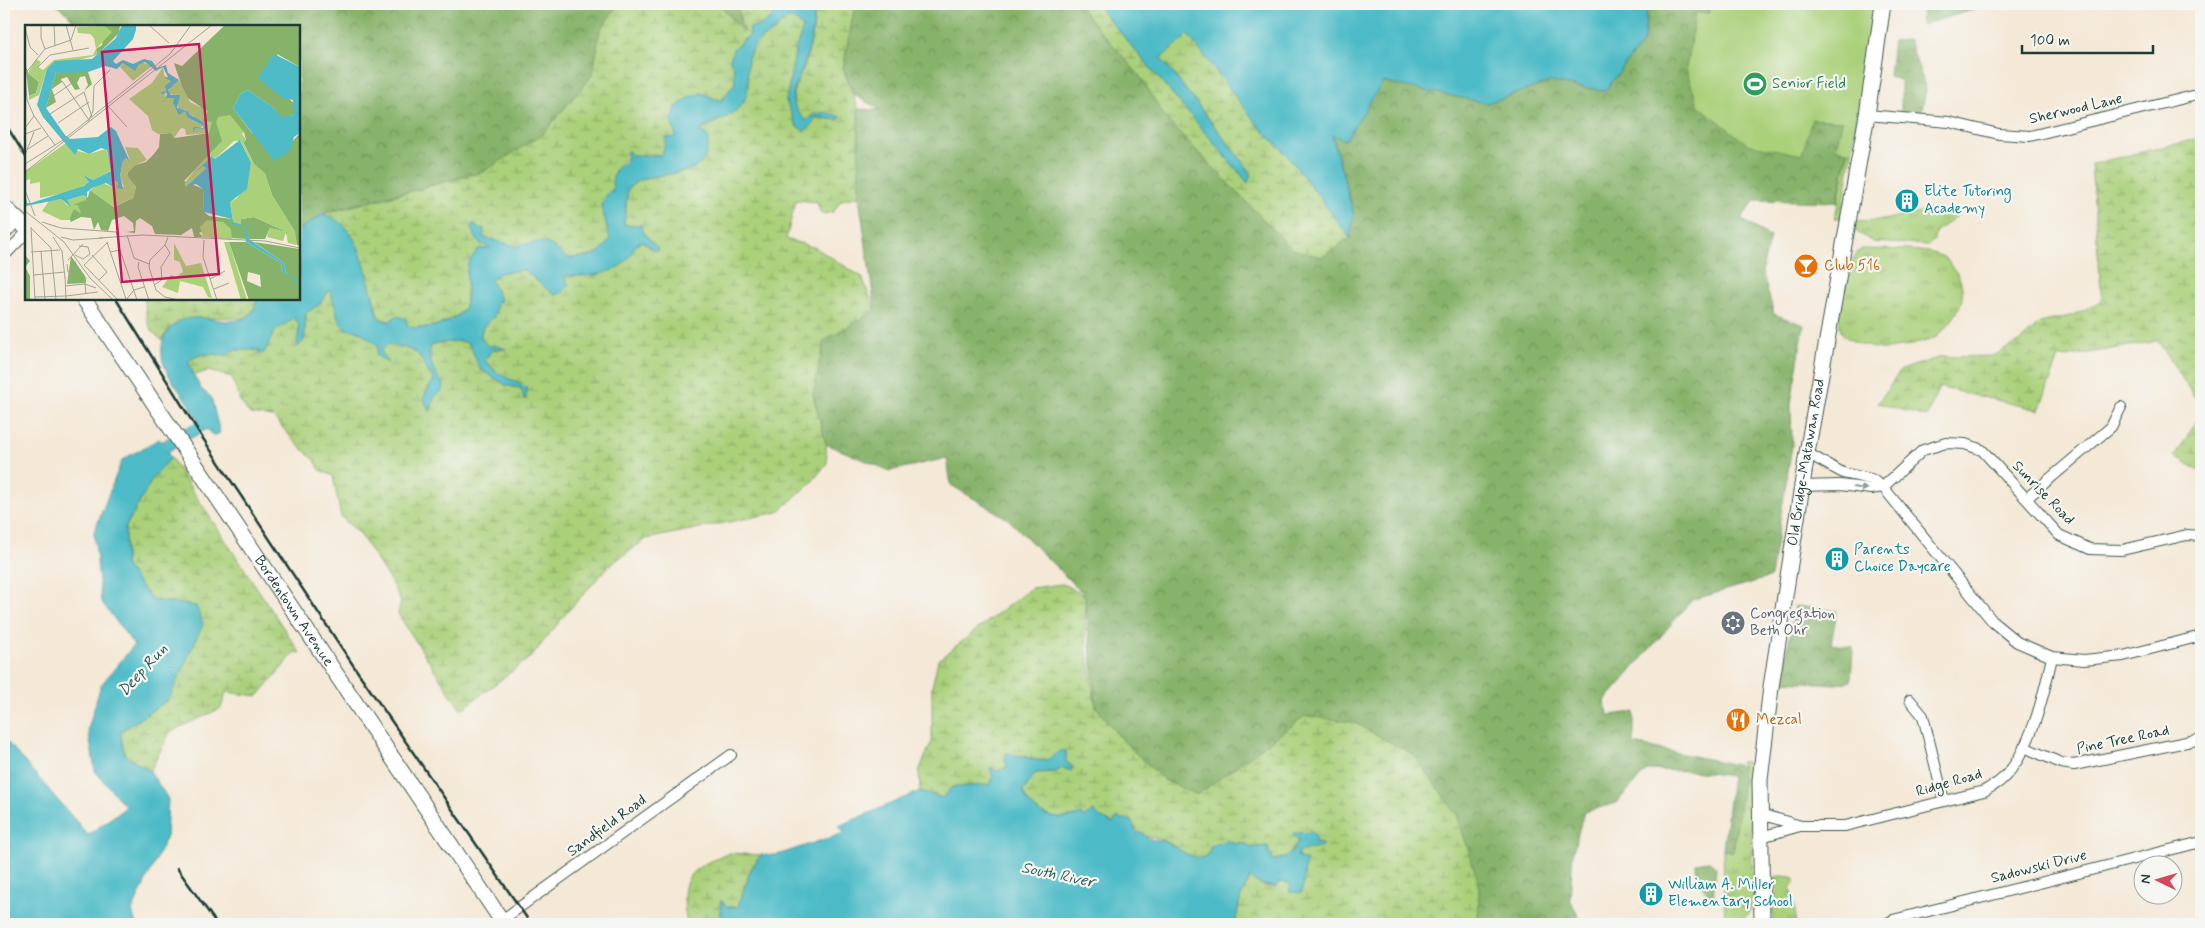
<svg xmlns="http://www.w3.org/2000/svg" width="2205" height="928" font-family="Mynerve,sans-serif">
<defs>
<pattern id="grass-tufts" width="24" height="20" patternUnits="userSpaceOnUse" patternTransform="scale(1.25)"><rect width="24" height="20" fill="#aad07a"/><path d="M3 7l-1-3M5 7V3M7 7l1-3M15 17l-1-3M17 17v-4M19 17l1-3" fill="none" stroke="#8aaa65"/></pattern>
<pattern id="forest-crowns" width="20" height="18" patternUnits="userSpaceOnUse" patternTransform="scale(1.25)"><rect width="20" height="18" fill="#87b26a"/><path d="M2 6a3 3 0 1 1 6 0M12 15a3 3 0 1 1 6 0" fill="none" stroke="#6e9258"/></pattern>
<pattern id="wetland-marsh" width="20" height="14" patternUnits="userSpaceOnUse" patternTransform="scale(1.25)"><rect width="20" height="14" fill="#aad07a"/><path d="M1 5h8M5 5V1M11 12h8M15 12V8" fill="none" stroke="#8aaa65"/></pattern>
</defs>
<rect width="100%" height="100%" fill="#f6f6f2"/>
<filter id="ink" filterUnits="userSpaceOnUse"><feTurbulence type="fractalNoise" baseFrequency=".02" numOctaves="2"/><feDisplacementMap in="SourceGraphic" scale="10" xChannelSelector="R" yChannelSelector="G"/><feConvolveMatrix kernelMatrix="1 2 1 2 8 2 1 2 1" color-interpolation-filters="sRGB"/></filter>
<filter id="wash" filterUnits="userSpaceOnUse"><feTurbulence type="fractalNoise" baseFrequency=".0096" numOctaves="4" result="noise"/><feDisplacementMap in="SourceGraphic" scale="20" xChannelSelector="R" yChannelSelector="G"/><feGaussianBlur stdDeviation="1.12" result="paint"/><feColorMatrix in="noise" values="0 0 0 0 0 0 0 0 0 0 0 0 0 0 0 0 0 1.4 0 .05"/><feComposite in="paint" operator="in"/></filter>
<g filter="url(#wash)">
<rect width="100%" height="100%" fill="#f4e8d6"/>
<g fill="url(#grass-tufts)" stroke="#648657">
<path d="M1848 151 1852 152 1841 218H1835Z"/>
<path d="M1935 209 1958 215 1935 232 1934 240 1929 245 1873 242 1852 229 1853 221 1883 220Z"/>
<path d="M1862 249C1880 250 1926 248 1941 256 1948 259 1952 266 1956 272 1972 297 1955 320 1936 337 1930 342 1889 350 1881 349 1870 348 1845 341 1841 331 1835 313 1846 258 1862 249Z"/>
<path d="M1740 762H1746L1750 769 1753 896C1750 916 1746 922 1725 920L1723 849 1733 852 1742 766Z"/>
<path d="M1780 876 1792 877 1795 881 1791 888 1797 924H1773L1772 905 1776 901 1774 898 1777 892 1773 887 1774 878Z"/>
</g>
<g fill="url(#forest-crowns)" stroke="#53784f">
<path d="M55 4H619L600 30 593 74 543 134 483 172 326 212 299 230V26H78L67 13Z"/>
<path d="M719 4H737L744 34V33Z"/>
<path d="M855 4H1077L1139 75 1167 120 1292 249 1352 205 1332 135 1345 140 1383 81 1487 103 1550 82 1605 91 1644 40 1647 4H1714L1812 119 1842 121 1836 149 1848 151 1837 202 1755 200 1741 219 1770 237 1762 271 1774 314 1804 325 1791 404 1792 446 1771 577 1692 600 1604 702 1609 715 1634 712V744L1742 766 1743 781 1733 852 1723 849 1732 776 1693 771 1647 770 1616 803 1584 812 1573 851 1570 899 1582 924H1478L1479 884 1222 778 1197 795 1164 780 1121 739 1096 707 1085 596 1008 519 951 485 947 458 890 471 826 444 813 395 824 340 875 309 858 190V109L881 110 854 95 843 68Z"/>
<path d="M1933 4H1994L1921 25 1922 12Z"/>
<path d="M1909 40 1926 89 1921 114H1901V81L1889 76 1893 41Z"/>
<path d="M1795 606 1837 611 1831 644 1853 647 1851 681 1836 684 1782 681Z"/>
<path d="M1709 861 1716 867 1713 899C1702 889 1696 877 1696 863Z"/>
</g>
<g fill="url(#wetland-marsh)" stroke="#648657">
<path d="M619 4H719L743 32 737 4H789L762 25 753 27 750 35 741 41 730 61 734 68 735 83 721 101 701 93 672 123 676 138 662 155C647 153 624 153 616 169 612 177 614 185 612 192 609 207 608 224 610 239L603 250 594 256 567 258 540 242 515 246 498 243 483 237 473 224 491 248 468 265 465 307 458 315 438 325 414 329 379 318 358 247 323 214 483 172 543 134 593 74 600 30Z"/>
<path d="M813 4H855L843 68 858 109 859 196 841 200 833 212 821 214 817 202 796 200 786 239 816 248 862 277 875 310 824 341 813 395 826 444 827 463 811 483 778 512 646 539 610 565 567 612 532 656 461 710 398 614 401 602 392 584 360 534 341 517 333 476 320 470 315 460 298 445 273 417 250 414 240 401 232 377 208 371 194 375 188 363 193 358 202 354 227 355 234 350H260L281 325 294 317 299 322 298 340H304L306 313 330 290 337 308V318L373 340 378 346 376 355 386 361 381 351 388 343C426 353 413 349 434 380L425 392 431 410 434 398 444 385C436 375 423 356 433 344L459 341 470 343 480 369 507 386 521 388 526 399 519 382 502 377 485 360 492 350 504 349 497 346H488L480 337 483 327 494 317 498 301H501L491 280 495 274 508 270H524L555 295 561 293 569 286 565 277 566 274 597 275 630 255 632 249 642 241 650 248 658 249 635 225H624L628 188 638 181 674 172 689 171 705 157 708 138 706 134 699 131 727 116C741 74 746 42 788 18L795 20 803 28 796 48 786 101 797 127 815 117 838 120 840 118 814 113 806 121C801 116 793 107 793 98 793 88 799 78 803 69 810 51 817 22 813 4Z"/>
<path d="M1077 4H1096L1248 183 1251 172 1161 58 1188 34 1257 124 1288 156 1350 238 1322 257 1292 249 1167 120 1139 75Z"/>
<path d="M2201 138V407L2158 341 2059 358 2039 410 1939 387 1927 417 1878 403 1901 370 1941 357 1993 356 2020 341 2040 323 2070 316 2102 302 2091 164Z"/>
<path d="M145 299H258C248 328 236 315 213 318 198 319 183 325 169 328L162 340C146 329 146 316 145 299Z"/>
<path d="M2201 414V472L2175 456Z"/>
<path d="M171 458 300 653 295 652 258 696 226 692 221 708 170 732 150 771 125 755 120 732 169 699 196 606 152 600 125 566V528L154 476Z"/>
<path d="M1063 584 1085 596 1086 647 1096 707 1121 739 1164 780 1197 795 1305 716 1353 722 1414 755 1457 815 1479 884 1478 924H1235L1241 896 1251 877 1263 886 1276 887 1279 882 1290 883 1304 874 1305 861 1298 857V852L1319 842H1315L1311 832 1299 839 1288 857 1271 860 1268 846 1251 848 1241 842 1236 844 1227 840 1211 846C1205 870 1181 850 1169 843 1151 833 1143 843 1131 821H1121L1118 818 1113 823 1090 814 1084 817 1081 814C1060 824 1031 815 1023 792L1035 773C1053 772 1067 775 1066 752L1060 751 1047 760H1035L1022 755 1005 757 1007 767 997 771 991 768 993 777 990 785 952 787 943 798 920 791 919 771 932 741V687L938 660 1031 588Z"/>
<path d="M730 853 761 855 751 869 738 907H727L721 901 719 924H687C679 877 686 870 730 853Z"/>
</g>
<path fill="#aad07a" stroke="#648657" d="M1710 4H1874L1852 152 1836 149 1842 121 1812 119 1802 155 1747 144 1698 105 1686 69 1695 13H1710Z"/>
<g fill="#4ebbc7" stroke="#367c7e">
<path d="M789 4H813C817 22 809 47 804 65 801 76 790 90 793 102 796 110 801 116 806 121 819 109 825 112 841 117L838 120 816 117 812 125 805 131 797 127 786 101 796 48 803 28 795 20 788 18 777 27 776 30C770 34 762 37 757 42 737 64 757 83 742 104 733 118 712 121 699 131L706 134 709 138C707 143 708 152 705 157 697 177 655 172 638 181 634 183 631 186 628 188L624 225H641L644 233 658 249 654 250 642 241C633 245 634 249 630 256 618 275 586 278 566 275L565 277 569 286 561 293 554 295 524 270 500 273 491 280 501 301H498L494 317 483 327 480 337 488 346H497L506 349 492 350 485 360C498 379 511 376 527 388L526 400 524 399 521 388 508 386 480 369 469 343 459 341 433 344C423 356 436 375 444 385L443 390 434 398 430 412 423 398 434 380C413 350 426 353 388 344L381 351 388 363 376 355 378 346 359 331 347 329 340 323 330 290 319 305 306 313 304 340 300 345 297 346C296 335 304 328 294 318L275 331 264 353 258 354 260 350H234L227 355 202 354 193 358 188 363 201 389 211 397 220 433 213 436 207 429 167 452 171 458 154 476 125 528V566L152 600 196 606 203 624 169 699 120 732 125 755 150 771 168 799 166 838 132 911 136 924H4V738L88 835 126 807 95 771 88 729 101 685 134 645 101 601 94 532 122 460 159 439 161 442 198 421C190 400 170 384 163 362 161 354 161 342 165 336 186 301 219 329 246 318 254 314 255 306 258 299H299V230L323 214C366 226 366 283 379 318L389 322 396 316 405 318 408 326C423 332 456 323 464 308 470 297 464 278 468 265 469 260 475 254 478 249L491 248 479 243 471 228 473 224H475L479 230 482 227 484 229 483 237 515 246 540 242 551 245 567 258C587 258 599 257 610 239L601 204 611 190 612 193 613 191C611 175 614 169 627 160L626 152 629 151 632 156 662 155 666 138 676 137 672 123 676 107 689 97 701 93 721 101 735 83 734 68 730 61 733 49 750 35 749 28 762 25Z"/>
<path d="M1096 4H1647L1644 40 1605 91 1550 82 1487 103 1383 82 1345 140 1332 135 1354 215 1350 238 1288 156 1257 124 1188 35 1161 58 1251 173 1248 183Z"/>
<path d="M1060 751H1066V762L1073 767 1071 771 1063 768 1055 772 1035 773 1023 791C1030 815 1060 824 1081 814L1084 817 1094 811 1099 817 1113 823 1116 818 1131 820 1137 833 1142 832C1147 842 1158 839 1166 842 1177 846 1205 873 1211 846L1227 840 1236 844 1245 843 1251 848 1268 846 1269 855H1273L1271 860C1285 862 1294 852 1299 839L1293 836V833L1311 832 1315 834V842L1322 844V846L1298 852V857L1306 861 1302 893 1290 892V883L1279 882 1276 887C1265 884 1259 887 1250 877L1241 896 1235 924H719L721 900 727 907H738L751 869 761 855H777L844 833 839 826 920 791 943 798 952 787 990 785 993 777 990 767 997 771 1007 767 1005 757 1006 753C1017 754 1039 763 1047 760 1051 758 1055 753 1060 751Z"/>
</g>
</g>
<g filter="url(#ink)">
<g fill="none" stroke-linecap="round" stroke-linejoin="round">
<defs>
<g id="minor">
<path d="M1867 115 1949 122 1999 134 2030 136 2201 94"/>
<path d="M4 235 18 220"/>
<path d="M4 256 26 233"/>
<path d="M1807 453 1843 473 1871 479 1883 487 1994 623 2017 642 2052 657 2084 660 2123 656 2201 636"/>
<path d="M1802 486 1840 485 1871 489 1883 487 1923 450 1946 443 1965 444 1982 450 2059 535 2090 549 2122 550 2187 535 2201 536"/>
<path d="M2027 498 2111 427 2121 407"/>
<path d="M1910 700 1923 716 1944 801"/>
<path d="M2024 747 2061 763 2074 765 2201 739"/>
<path d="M1760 814 1801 826H1845L1984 791C1989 788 1995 785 2000 781 2030 756 2044 694 2052 657"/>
<path d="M1761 837 1800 826"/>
<path d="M502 920 731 755"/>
<path d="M1886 924 1893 920 2201 842"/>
</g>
<g id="secondary">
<path d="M4 207 26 228"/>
<path id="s1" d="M84 299 504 924"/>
<path id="s2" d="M1762 924 1760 780 1771 687 1807 453 1867 115 1883 4"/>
</g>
</defs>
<use href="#minor" stroke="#3f574c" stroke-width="12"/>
<use href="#secondary" stroke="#3f574c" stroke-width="17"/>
<use href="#minor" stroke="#fff" stroke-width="10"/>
<use href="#secondary" stroke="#fff" stroke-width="15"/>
<g stroke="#1f3d34" stroke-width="2.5">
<path d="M4 122 26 157"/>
<path d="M116 299 200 434 353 665 531 924"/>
<path d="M177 868 217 924"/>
</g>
</g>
<defs><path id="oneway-solid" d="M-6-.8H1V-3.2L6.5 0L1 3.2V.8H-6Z" transform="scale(1.25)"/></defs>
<use fill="#8f9e9a" href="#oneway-solid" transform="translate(1860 488) rotate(8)"/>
</g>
<defs>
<symbol id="stadium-disc" viewBox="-11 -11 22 22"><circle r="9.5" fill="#2e9e5b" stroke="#f6f6f2"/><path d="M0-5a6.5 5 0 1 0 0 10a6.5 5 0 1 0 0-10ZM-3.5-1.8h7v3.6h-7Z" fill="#fff"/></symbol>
<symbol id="building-disc" viewBox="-11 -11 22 22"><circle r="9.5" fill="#0f9aa8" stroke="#f6f6f2"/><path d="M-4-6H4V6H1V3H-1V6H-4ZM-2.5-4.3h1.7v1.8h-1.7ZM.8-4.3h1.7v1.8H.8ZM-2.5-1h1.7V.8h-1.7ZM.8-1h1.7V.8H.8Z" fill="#fff"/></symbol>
<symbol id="bar-disc" viewBox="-11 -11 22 22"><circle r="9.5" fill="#e8710a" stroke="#f6f6f2"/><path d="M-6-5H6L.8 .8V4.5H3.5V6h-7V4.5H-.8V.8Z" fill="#fff"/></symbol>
<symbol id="synagogue-disc" viewBox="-11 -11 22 22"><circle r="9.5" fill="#6b7280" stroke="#f6f6f2"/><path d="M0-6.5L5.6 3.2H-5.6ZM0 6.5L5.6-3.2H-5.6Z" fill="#fff"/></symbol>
<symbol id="restaurant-disc" viewBox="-11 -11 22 22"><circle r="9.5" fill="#e8710a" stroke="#f6f6f2"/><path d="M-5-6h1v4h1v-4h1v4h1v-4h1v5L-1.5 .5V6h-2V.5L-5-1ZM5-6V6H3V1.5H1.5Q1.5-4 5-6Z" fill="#fff"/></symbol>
</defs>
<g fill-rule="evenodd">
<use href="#stadium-disc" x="1741" y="70" width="28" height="28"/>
<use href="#building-disc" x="1893" y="187" width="28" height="28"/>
<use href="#bar-disc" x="1792" y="252" width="28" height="28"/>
<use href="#building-disc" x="1823" y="545" width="28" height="28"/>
<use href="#synagogue-disc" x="1719" y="609" width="28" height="28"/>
<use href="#restaurant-disc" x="1724" y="706" width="28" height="28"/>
<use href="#building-disc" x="1637" y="880" width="28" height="28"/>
</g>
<g text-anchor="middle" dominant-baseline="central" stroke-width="4.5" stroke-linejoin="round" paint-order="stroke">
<g font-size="15" fill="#27864d" stroke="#f6f6f2" text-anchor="start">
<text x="1772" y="84">Senior Field</text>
</g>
<g font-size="15" fill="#1f3d34" stroke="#f6f6f2">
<text transform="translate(2076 109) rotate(-13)">Sherwood Lane</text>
<text stroke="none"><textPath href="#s2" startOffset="465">Old Bridge-Matawan Road</textPath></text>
<text transform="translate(2043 493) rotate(46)">Sunrise Road</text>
<text stroke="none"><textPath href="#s1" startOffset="376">Bordentown Avenue</textPath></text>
<text transform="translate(2123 740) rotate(-12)">Pine Tree Road</text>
<text transform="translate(1949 783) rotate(-16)">Ridge Road</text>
<text transform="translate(607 826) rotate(-36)">Sandfield Road</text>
<text transform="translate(2039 867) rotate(-14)">Sadowski Drive</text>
</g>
<g font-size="15" fill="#0d838f" stroke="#f6f6f2" text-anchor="start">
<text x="1924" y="192">Elite Tutoring<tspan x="1924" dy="17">Academy</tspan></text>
<text x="1854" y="550">Parents<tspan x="1854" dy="17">Choice Daycare</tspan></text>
<text x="1668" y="885">William A. Miller<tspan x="1668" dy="17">Elementary School</tspan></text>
</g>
<g font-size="15" fill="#c56008" stroke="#f6f6f2" text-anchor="start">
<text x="1824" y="266">Club 516</text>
<text x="1756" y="720">Mezcal</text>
</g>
<g font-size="15" fill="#5b616d" stroke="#f6f6f2" text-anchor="start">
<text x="1750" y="614">Congregation<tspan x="1750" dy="17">Beth Ohr</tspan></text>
</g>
<g font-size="16" font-style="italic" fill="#2b5c59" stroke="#f6f6f2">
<text transform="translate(143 670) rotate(-48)">Deep Run</text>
<text transform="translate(1058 875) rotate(12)">South River</text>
</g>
</g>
<g transform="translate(25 25)">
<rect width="275" height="275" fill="#f4e8d6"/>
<path d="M199 217H204L222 275H216Z" fill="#aad07a"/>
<path d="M95 0 94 8 72 30 71 24 77 20 80 1 62 0ZM200 0H275V42L252 29 263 73 270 79 268 90 256 93 249 83 223 65 216 68 208 83 227 108 266 118 275 108V221L272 220 267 203 247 170 240 149 229 139 218 117 221 115 219 107 196 104 198 116 159 156 178 164 179 187 184 191 207 194 211 201 218 200H216V194L229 192 262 207 263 218 261 207 245 203 240 214H224L219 201 222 214 206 213 198 197 174 208 178 212H169L167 203 156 210 130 209 127 201 115 193 111 196 110 208 101 207 109 206 108 198 99 191 87 195 83 206 76 205 73 197 69 205 66 193 56 192 46 197 43 191 49 184 56 187 47 180 63 172 65 165 89 182 108 173 111 162 102 151 103 147 110 140 121 137 129 129 134 122 135 109 146 108 150 113 184 108 177 97 176 82 160 71 149 38 157 41ZM0 38 3 48 14 57 11 68 4 71ZM42 45 63 47 67 59 59 66 63 60 60 51 55 52 52 58 55 64 50 65 42 52 36 54 37 57 27 64 31 77 21 83 31 48ZM204 217H221L256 238 257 246 262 250 258 237 229 217 275 224V262L269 254 275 263V275H224ZM223 247 235 250 236 262 222 256ZM0 230 5 236 0 242 5 251V275H0ZM46 231 60 251V258L42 259Z" fill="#87b26a" fill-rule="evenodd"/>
<path d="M116 37 127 41 108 56 95 42 98 38 112 40ZM138 42 139 50 146 56 141 62 140 73H150L148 80 152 86H160L164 94 179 101 174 103 181 104 177 97 170 95 169 91 164 89 162 85 153 84V72L144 68V61L154 55 165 77 183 86 178 96 187 97 184 108 161 110 160 104 156 103 149 113 146 108 133 109 127 105 123 91 104 74 127 58ZM205 90 219 107 217 109 221 115 218 118 229 139 240 148 247 170 270 206 272 220 263 218 262 207 229 192 216 194V200L208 197 205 177 212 173 223 156 226 138 216 116H209L190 134 187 132 194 124 166 151 178 140 181 143 161 162 159 159 172 142 197 116 191 97 193 92ZM100 122 113 123 122 135 110 140 103 147 102 151 111 162 108 173 88 182 65 165 77 158 88 162V156L94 157 93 163 99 162 95 152 98 136 100 133 105 136ZM60 170 61 175 47 180H53L56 189 49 184 44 195H36L17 186 24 176 36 174 43 181 42 175ZM149 218 161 241 176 238 187 273 183 272 178 262 155 256 153 268 137 262 146 250 151 252 158 247 155 237 149 235Z" fill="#aad07a"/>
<path d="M80 1 87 7 71 24 72 30 22 44 14 70 4 75V71L11 68 14 57 3 48 11 34 16 37 13 42 18 45 29 35 68 30 71 24 69 13 65 9 53 8 52 2ZM41 118 50 125 64 129 81 124 87 145 68 155 62 151 64 158 49 166 15 173V157L5 159V154L0 156V147ZM182 195 198 197 206 204 207 215 178 212 175 202ZM245 203 261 207 258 216 242 212Z" fill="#aad07a"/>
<path d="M97 0H111V5L108 14 88 36 91 39 98 35 108 39 119 34 127 36 132 43 141 40 143 48 154 55 143 65 146 70H155L152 83 163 86 164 89 178 97 181 104 170 103 169 108 168 103 170 102 178 103 179 101 163 93 160 86 154 90 148 79 149 73H140L138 77H137L142 70 141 67 138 69 135 68 141 66 140 61 146 56 140 53 143 52 138 42 131 46 120 37 113 40 110 46 98 38 92 44 80 41 63 47 31 48 21 83 40 110 45 114 73 112 86 102 91 106 105 137 101 133 98 136 95 151 98 164 92 163 93 157 88 156V162L81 158 67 163 62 167V173L59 170 42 175 46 182 36 174 1 181 0 169 2 178H6L59 161 64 157 59 150 68 155 86 146 82 125 76 123 64 129 53 124 50 130 18 92 12 80 22 44 30 36 67 34 91 13ZM249 29 275 42V108L269 112 265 126 249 136 208 83 216 68 223 65 249 83 256 92 268 90V75L257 73 233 53ZM215 115 226 138 222 164 205 177 208 197 218 200 221 202 224 214 258 237 262 250H272L269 254 273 258 275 263 268 255 270 251 265 252 261 250 257 246 256 238 221 217 219 201H210L207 198V194L179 187 178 164 171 159 161 162 181 143 178 141 166 151 194 124 187 132 190 134Z" fill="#4ebbc7"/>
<path fill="none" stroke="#9fa495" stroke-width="1" d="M16 0V13L20 24M29 0 30 21M41 0 48 25M124 0 144 18M0 3 5 22 13 30M12 43 25 30 64 23M0 49 20 24 46 15 51 0M0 50 2 75 9 91 30 120M37 56 64 95M27 72 47 58M82 80 102 102M25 89 59 67 67 92M63 97 68 86 69 61 85 45M33 98 64 77M0 103 9 91M0 109 16 103M3 124 23 111M0 130 9 107M0 139 38 115 145 29 166 0M0 147 187 0M0 165 10 191M0 186 39 217 65 253 88 275M17 197 36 203 91 207 93 211M6 202 10 275M6 203 26 223 31 275M102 210 109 233 124 239M28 212 37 226 40 253M36 212 48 215 78 213M143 212 140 220 125 235 124 242 131 265 140 272 154 275M74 213 118 210 240 216 275 223M179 215 178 232 192 275M82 217 101 274M82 218 59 240 93 275M16 226 20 275M6 227 35 225M85 227 95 225 112 275M50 230 58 234 65 229 63 222 54 221M67 230 82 247 74 255M43 235 58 219M114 237 113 242 124 275M42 239 43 247 48 249 52 243 50 236M8 250 40 247M40 252 41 275M61 252 60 259 71 263M185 254 200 246M129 260 137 255 136 242 145 228 140 220M40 261 60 259 61 269M189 264 204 258M41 271 73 267M10 272 41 271M101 275 109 265 119 262"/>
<path fill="#c2185b" fill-opacity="0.15" stroke="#c2185b" stroke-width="2.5" d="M174 19 194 249 97 257 77 27Z"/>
<rect width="275" height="275" fill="none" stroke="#1f3d34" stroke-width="2.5"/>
</g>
<rect width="2205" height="928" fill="none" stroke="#f6f6f2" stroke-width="20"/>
<g transform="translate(2158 880) rotate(275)"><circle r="24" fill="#f6f6f2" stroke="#a0aca6"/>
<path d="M0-4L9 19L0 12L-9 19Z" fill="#d1495b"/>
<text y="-8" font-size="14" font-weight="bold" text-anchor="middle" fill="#1f3d34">N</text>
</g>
<path d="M2022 45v8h131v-8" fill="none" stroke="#1f3d34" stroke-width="2.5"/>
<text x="2030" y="45" font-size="15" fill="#1f3d34" stroke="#f6f6f2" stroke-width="4" paint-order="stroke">100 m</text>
</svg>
